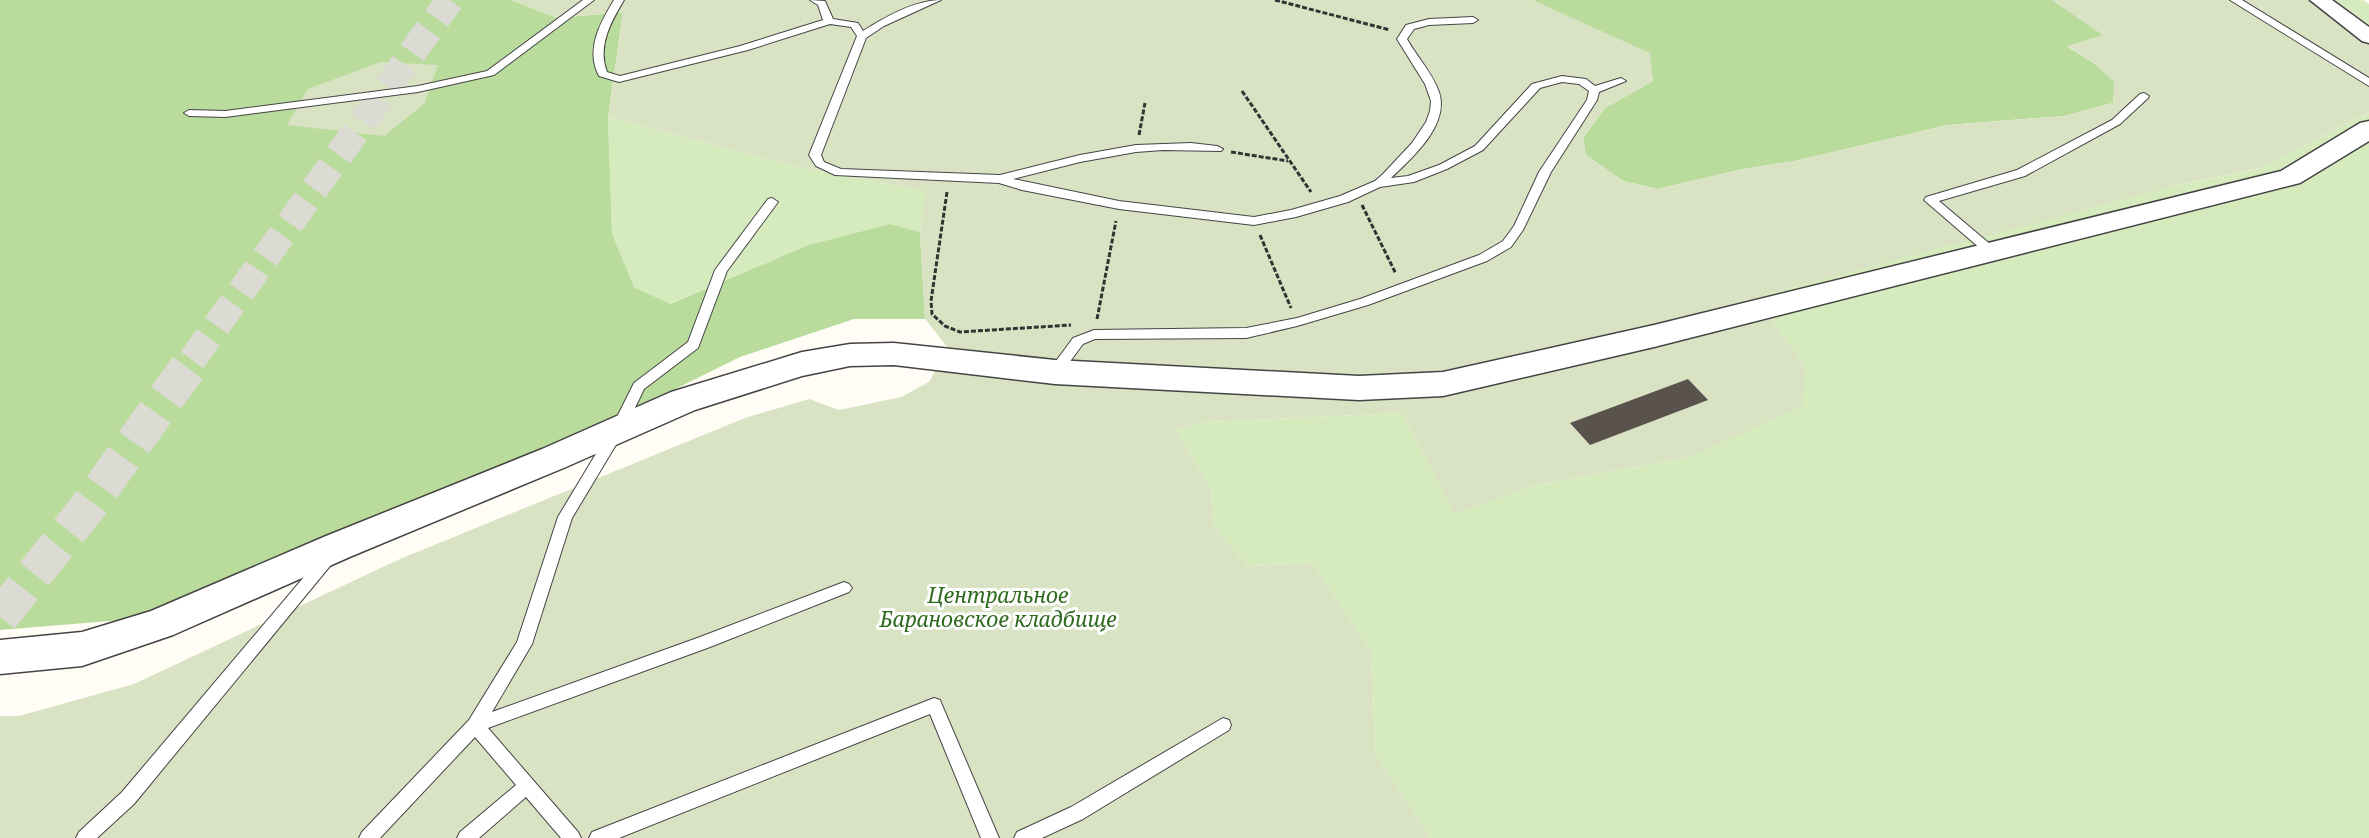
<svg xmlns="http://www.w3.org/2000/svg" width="2369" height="838" font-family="'Noto Serif',serif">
<rect width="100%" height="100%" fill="#fffdf5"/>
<g fill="#d5ebbd">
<path d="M2336 0H2363L2369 4V24Z"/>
<path d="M2369 112V838H1431L1375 754 1372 652 1313 563 1248 566 1214 526 1212 491 1177 430 1204 422 1402 413 1454 513 1536 485 1691 457 1806 368 1741 276 2261 168Z"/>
<path d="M608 117 793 166 927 191 920 232 890 224 808 245 669 304 634 287 612 235Z"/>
</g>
<g fill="#b9dc9c">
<path d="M0 0H511L558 18 623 12 608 117 612 234 634 287 670 304 808 245 890 224 920 232 925 319H854L740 357 641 406 134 619 0 630Z"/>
<path d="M1532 0H2052L2104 35 2068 47 2095 64 2115 82 2113 103 2064 116 1948 125 1795 161 1743 169 1658 189 1623 181 1586 155 1583 138 1605 108 1653 81 1649 54Z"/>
</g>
<g fill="#d9e3c4">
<path d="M511 0H1532L1650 53 1653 81 1605 108 1583 138 1586 155 1623 181 1658 189 1743 169 1795 161 1948 125 2064 116 2113 103 2114 82 2095 64 2067 46 2103 35 2052 0H2336L2369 24V112L2261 168 2178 185 1756 297 1806 368 1802 406 1691 457 1536 485 1454 514 1402 413 1204 422 1177 430 1212 491 1214 526 1248 566 1313 563 1372 652 1375 754 1431 838H0V716H19L134 684 400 559 745 418 809 399 839 410 901 397 929 382 948 348 925 319 920 232 926 191 793 166 608 117 623 12 558 18Z"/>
<path d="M381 62 438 65 424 104 384 136 287 125 308 89Z"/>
</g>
<path fill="#5a524d" d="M1688 379 1708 400 1590 445 1570 423Z"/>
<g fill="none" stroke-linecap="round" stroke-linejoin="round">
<path stroke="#dbdad3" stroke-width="28" stroke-dasharray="28 14" stroke-linecap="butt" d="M192 360 450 0"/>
<path stroke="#dbdad3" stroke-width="37" stroke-dasharray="37 18" stroke-linecap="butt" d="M0 617 87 508 194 359"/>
<defs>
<g id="service">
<path d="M583 0H594L494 75 418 92 225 117 189 116 184 113 189 110 225 111 418 86 487 71Z"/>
<path d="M614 0H624C611 22 597 46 607 72L620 76 740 46 823 20 818 5 810 0 825 1 833 19 858 23 863 31C885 17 915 0 941 0L884 26 866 38 821 155 824 162 841 169 1000 175 1080 155 1136 145 1191 143 1217 146 1223 149 1221 151 1163 150 1136 152 1080 162 1013 179 1119 201 1254 217 1291 210 1340 196 1375 181 1383 174 1412 143 1426 122 1430 111 1431 101 1425 84 1397 39 1406 25 1429 19 1473 17 1478 20 1473 23 1429 25 1414 29 1407 39C1417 57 1432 72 1439 92 1450 125 1412 158 1391 178L1408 176 1439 165 1475 146 1532 84 1562 76 1586 79 1595 86 1621 78 1626 81 1599 92 1597 100 1551 172 1523 230 1511 247 1487 261 1368 305 1297 326 1246 338 1095 339 1083 344 1060 375 1055 377 1048 372 1073 338 1094 330 1246 328 1297 318 1360 299 1479 255 1503 241 1514 226 1539 172 1587 100 1589 91 1579 84 1562 82 1540 88 1483 150 1447 169 1414 182 1380 187 1348 202 1296 217 1254 225 1119 209 1022 190 999 183 835 175 816 166 809 155 857 36 851 27 830 24 748 50 619 82 599 76C585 50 600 23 614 0Z"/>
<path d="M2230 0H2242L2369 78V86Z"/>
<path d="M2144 93 2149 96 2148 98 2120 124 2025 176 1939 201 1997 250 1999 253 1997 256H1989L1924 200 1926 197 2017 170 2112 120 2140 94Z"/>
<path d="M772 198 778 202 727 271 698 348 644 389 623 433 572 518 532 644 492 712 700 637 844 582 849 584 852 588 849 592 710 647 488 728 578 832 581 838H561L526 797 479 838H457L460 832 516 785 475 737 380 838H359L362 832 469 720 517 642 558 517 612 427 634 383 688 342 715 270 768 199Z"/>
<path d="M330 550 335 552 337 556 335 560 134 804 97 838H76L79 832 122 792 325 552Z"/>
<path d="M934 698 940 700 942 705 999 838H981L930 714 619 838H589L592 832Z"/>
<path d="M1223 718 1229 720 1231 725 1229 730 1083 819 1042 838H1014L1017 832 1071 807Z"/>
</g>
<path id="minor" d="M2310 0H2332L2369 27V43L2362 41Z"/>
<path id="tertiary" d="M2369 121V141L2300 183 1654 347 1443 396 1359 400 1055 384 894 365 850 366 802 376 695 410 566 467 352 556 173 635 82 666 0 674V640L82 632 151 611 326 536 542 449 671 392 802 352 850 344 894 343 1055 360 1359 376 1443 372 1654 325 2281 171 2360 123Z"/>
</defs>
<use href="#service" stroke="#444" stroke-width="2"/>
<use href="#minor" stroke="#444" stroke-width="3"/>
<use href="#tertiary" stroke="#444" stroke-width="3"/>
<g stroke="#333" stroke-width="3" stroke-dasharray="5 2" stroke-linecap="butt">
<path d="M1275 0 1390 30"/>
<path d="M1242 91 1311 192"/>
<path d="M1139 135 1145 103"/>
<path d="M1231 152 1288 161"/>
<path d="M947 192 931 301 932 314 945 326 960 332 1071 325"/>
<path d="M1362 205 1396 274"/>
<path d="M1260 235 1291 308"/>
<path d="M1097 319 1116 221"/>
</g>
<use href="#service" fill="#fff" fill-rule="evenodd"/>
<use href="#minor" fill="#fff" fill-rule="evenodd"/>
<use href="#tertiary" fill="#fff" fill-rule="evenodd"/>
</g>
<g text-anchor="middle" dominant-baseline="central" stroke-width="6" stroke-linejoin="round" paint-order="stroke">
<g font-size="21" font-style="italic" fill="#2f6b1f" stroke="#fff">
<text x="998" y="595">Центральное<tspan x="998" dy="24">Барановское кладбище</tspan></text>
</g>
</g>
</svg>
